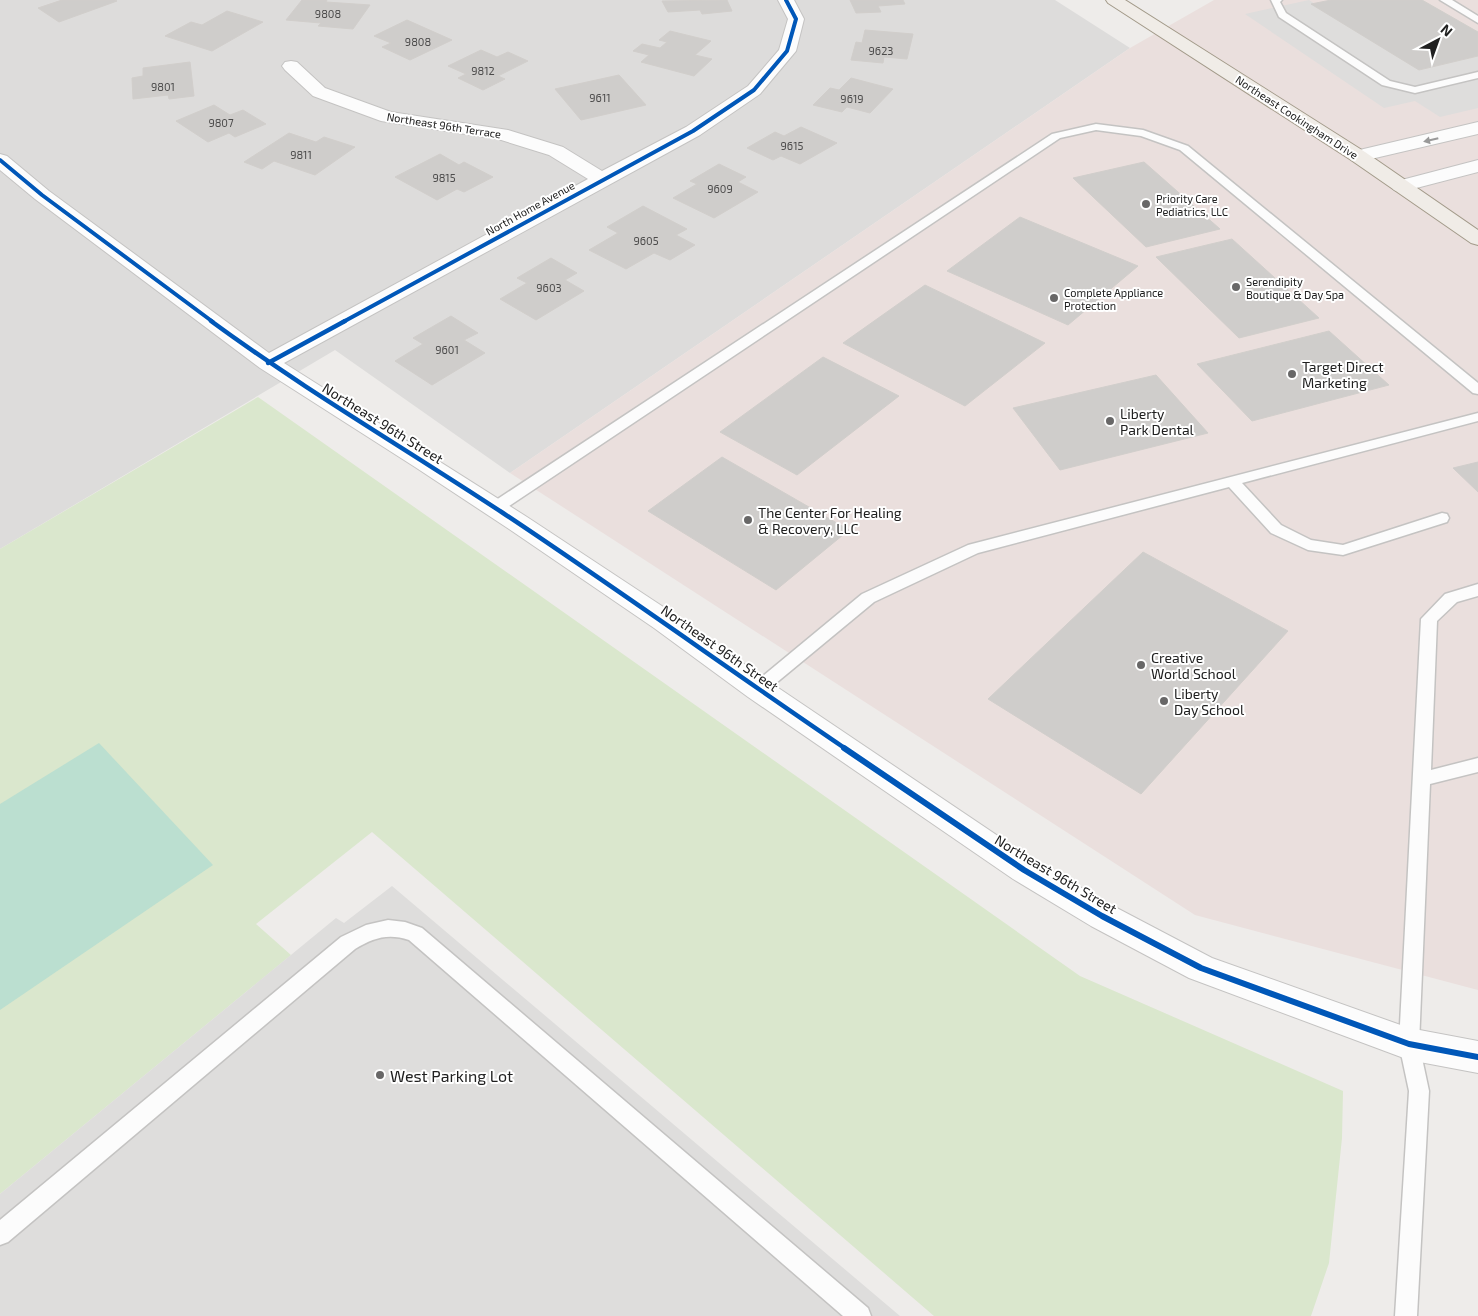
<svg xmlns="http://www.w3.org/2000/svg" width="1478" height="1316" font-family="'Exo 2',sans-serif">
<rect width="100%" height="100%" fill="#eeecea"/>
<path fill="#dddcdb" d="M0 0H1055L1130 48 510 473 335 350 0 549Z"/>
<path fill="#eadfdd" d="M1214 0H1478V990L1195 915 510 473 1130 48Z"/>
<path fill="#dae7cd" d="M258 397 1080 976 1343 1091 1342 1138 1329 1263 1311 1316H934L372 832 256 924 291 955 0 1194V549Z"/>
<path fill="#bbdfd0" d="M99 743 213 865 0 1010V804Z"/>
<g fill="#dedddc">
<path d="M1309 0 1419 70 1478 56V108L1440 117 1415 101 1384 108 1245 14Z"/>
<path d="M392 886 900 1316H0V1194L336 918 344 923Z"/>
</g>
<g fill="#cfcdcb" stroke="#d1cecb">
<path d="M62 0H115L117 1 59 22 38 8Z"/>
<path d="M302 0H327L326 2 370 5 353 29 318 26 321 23 286 20Z"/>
<path d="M727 0 732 11 702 14 700 10 668 12 662 1Z"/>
<path d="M850 0H903L905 4 878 6 881 12 856 13Z"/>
<path d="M1331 0H1422L1478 32V56L1419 70 1311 4Z"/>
<path d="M227 11 263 22 212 51 165 36 191 22 202 25Z"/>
<path d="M407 20 452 40 410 60 382 47 391 43 374 36Z"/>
<path d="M865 30 913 34 907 59 884 57 883 63 851 60 856 42 862 43Z"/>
<path d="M670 31 711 41 695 55 712 59 694 76 641 62 649 55 633 51 642 44 660 48 667 42 659 40Z"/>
<path d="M481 50 497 57 508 52 528 61 498 76 505 79 483 90 458 78 466 74 448 66Z"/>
<path d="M190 62 194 96 169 99 168 95 133 99 132 78 143 76V68Z"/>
<path d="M619 75 646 105 581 120 555 89Z"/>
<path d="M851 78 893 89 870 113 847 107 842 112 813 105 830 88 839 90Z"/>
<path d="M214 105 230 115 243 110 266 124 235 137 229 133 208 142 176 121Z"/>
<path d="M801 127 837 143 800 164 781 156 773 160 747 148 775 132 784 136Z"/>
<path d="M289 133 316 142 324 137 355 147 315 175 274 161 262 169 244 162Z"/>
<path d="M440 154 459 165 464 162 493 177 464 192 457 189 437 200 395 177Z"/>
<path d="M1144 162 1220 229 1146 247 1073 178Z"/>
<path d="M719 164 746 177 738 182 758 192 714 218 673 198 697 184 690 181Z"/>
<path d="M643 206 687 229 676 235 695 245 670 260 654 253 626 269 589 250 618 233 607 227Z"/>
<path d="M1020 217 1138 266 1068 325 947 271Z"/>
<path d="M1232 239 1319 318 1239 338 1156 257Z"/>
<path d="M551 258 577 273 565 280 584 291 536 320 500 299 527 283 517 278Z"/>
<path d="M925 285 1045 343 965 406 843 343Z"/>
<path d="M451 316 478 333 464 340 485 353 432 385 395 361 423 344 413 338Z"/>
<path d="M1329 331 1389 385 1252 421 1197 364Z"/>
<path d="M823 357 899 396 797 475 720 432Z"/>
<path d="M1156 375 1208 433 1060 470 1013 408Z"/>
<path d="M722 457 849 530 776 590 648 511Z"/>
<path d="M1478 462V492L1453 468Z"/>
<path d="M1143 552 1288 631 1141 794 988 699Z"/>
</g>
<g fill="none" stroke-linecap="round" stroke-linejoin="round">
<defs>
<g id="service">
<path d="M1271 0H1282L1280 2 1286 13 1390 81 1415 87 1478 72V78L1415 93 1382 85 1279 17Z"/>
<path d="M1440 0H1452L1478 16V23Z"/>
<path d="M1096 124 1143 130 1188 146 1478 383V394L1473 393 1180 150 1141 136 1096 130 1060 138 500 512H490L488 508 490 504 1052 134Z"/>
<path d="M1478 413V421L1242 483 1281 525 1311 540 1343 545 1442 513 1447 514 1449 518 1447 522 1343 555 1308 550 1271 533 1229 487 978 553 874 602 764 693 758 695 752 693 750 689 752 685 862 594 968 545Z"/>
<path d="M1478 584V596L1457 602 1437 621 1431 770 1478 758V772L1430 784 1419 1044 1429 1091 1417 1316H1395L1409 1091 1399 1044 1421 619 1445 594Z"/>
<path d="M388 920 405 922 422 928 868 1308 871 1316H843L409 940C388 933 373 938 355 949L8 1242 0 1245V1220L341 937 366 925Z"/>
</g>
<g id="minor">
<path d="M778 0H794L804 19 796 51 760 94 700 135 284 363 527 517 674 614 768 681 1035 861 1113 906 1212 958 1409 1028 1478 1041V1073L1409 1060 1189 978 1091 926 1013 879 748 697 654 628 509 529 415 467 260 368 35 199 0 170V154L7 156 49 191 269 353 588 179 549 155 498 139 381 121 313 96 285 70 282 66 285 62 291 61 297 62 325 88 391 112 508 130 563 147 602 171 686 127 748 86 779 50 788 19Z"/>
<path d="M1478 122V134L1358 162 1351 160 1348 156 1351 152Z"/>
<path d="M1478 160V172L1401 192 1394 190 1391 186 1394 182Z"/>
</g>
<path id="primary" d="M1106 0H1125L1365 152 1478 230V245L1471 243 1351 160 1108 3Z"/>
</defs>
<use href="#service" stroke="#c4c3c2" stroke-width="3"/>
<use href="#minor" stroke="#c4c3c2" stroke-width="2"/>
<use href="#primary" stroke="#a29a89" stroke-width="2"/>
<use href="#service" fill="#fcfcfc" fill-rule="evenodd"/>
<use href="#minor" fill="#fcfcfc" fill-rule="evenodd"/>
<use href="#primary" fill="#f0ece7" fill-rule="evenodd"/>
<defs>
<g id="cycleway-far2">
<path d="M0 160 42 195 213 322"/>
<path d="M343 322 693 131 754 90 787 51 796 19 786 0"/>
</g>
<g id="cycleway-far1">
<path d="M211 321C305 390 406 449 503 513 619 590 731 671 846 749"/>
<path d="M268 363 345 321"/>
</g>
<path id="cycleway" d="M844 748 1024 870 1102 916 1201 968 1409 1044 1478 1057"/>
</defs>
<use href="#cycleway-far2" stroke="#fff" stroke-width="5.5"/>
<use href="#cycleway-far1" stroke="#fff" stroke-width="8"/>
<use href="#cycleway" stroke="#fff" stroke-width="9"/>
<use href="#cycleway-far2" stroke="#0057b8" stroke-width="4"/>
<use href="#cycleway-far1" stroke="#0057b8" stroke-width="4.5"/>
<use href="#cycleway" stroke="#0057b8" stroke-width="6"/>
</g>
<defs><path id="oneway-solid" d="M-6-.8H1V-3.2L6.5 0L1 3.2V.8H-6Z" transform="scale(1.25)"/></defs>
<use fill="#999" href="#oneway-solid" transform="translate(1431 140) rotate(167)"/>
<g fill="#686767" stroke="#fff" stroke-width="2">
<circle cx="1146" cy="204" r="5"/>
<circle cx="1236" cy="287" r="5"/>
<circle cx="1054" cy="298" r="5"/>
<circle cx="1292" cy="374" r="5"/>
<circle cx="1110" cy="421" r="5"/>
<circle cx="748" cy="520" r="5"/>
<circle cx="1141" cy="665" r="5"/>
<circle cx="1164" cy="701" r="5"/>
<circle cx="380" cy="1075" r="5"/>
</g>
<g text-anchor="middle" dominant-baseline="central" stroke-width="4" stroke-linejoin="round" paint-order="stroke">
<g font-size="11" fill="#4c4b4b">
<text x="328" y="13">9808</text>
<text x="418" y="41">9808</text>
<text x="881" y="50">9623</text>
<text x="483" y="70">9812</text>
<text x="163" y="86">9801</text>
<text x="600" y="97">9611</text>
<text x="852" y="98">9619</text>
<text x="221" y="122">9807</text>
<text x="792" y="145">9615</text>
<text x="301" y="154">9811</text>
<text x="444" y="177">9815</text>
<text x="720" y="188">9609</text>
<text x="646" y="240">9605</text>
<text x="549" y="287">9603</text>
<text x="447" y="349">9601</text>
</g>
<g font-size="11" fill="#202020" stroke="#fff">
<text transform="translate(1297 117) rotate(33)">Northeast Cookingham Drive</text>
<text transform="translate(444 125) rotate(9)">Northeast 96th Terrace</text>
<text transform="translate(530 208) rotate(-29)">North Home Avenue</text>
</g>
<g font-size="11" fill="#202020" stroke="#fff" text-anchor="start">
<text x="1156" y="198">Priority Care<tspan x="1156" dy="13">Pediatrics, LLC</tspan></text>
<text x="1246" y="281">Serendipity<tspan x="1246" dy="13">Boutique &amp; Day Spa</tspan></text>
<text x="1064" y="292">Complete Appliance<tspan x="1064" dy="13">Protection</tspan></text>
</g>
<g font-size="14" fill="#202020" stroke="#fff" text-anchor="start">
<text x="1302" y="366">Target Direct<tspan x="1302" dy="16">Marketing</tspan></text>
<text x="1120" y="413">Liberty<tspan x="1120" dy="16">Park Dental</tspan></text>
<text x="758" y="512">The Center For Healing<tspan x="758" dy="16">&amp; Recovery, LLC</tspan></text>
<text x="1151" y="657">Creative<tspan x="1151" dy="16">World School</tspan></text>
<text x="1174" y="693">Liberty<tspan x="1174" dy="16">Day School</tspan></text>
</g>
<g font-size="14" fill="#202020" stroke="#fff">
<text transform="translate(383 423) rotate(32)">Northeast 96th Street</text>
<text transform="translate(720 648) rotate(35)">Northeast 96th Street</text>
<text transform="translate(1056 874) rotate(31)">Northeast 96th Street</text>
</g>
<g font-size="16" fill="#202020" stroke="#fff" text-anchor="start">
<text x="390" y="1075">West Parking Lot</text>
</g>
</g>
<g transform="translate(1438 40) rotate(41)" stroke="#ffffff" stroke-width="4" paint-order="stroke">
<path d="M0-4L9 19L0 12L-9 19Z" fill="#202020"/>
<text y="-8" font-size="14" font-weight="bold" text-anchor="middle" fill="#202020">N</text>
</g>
</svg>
